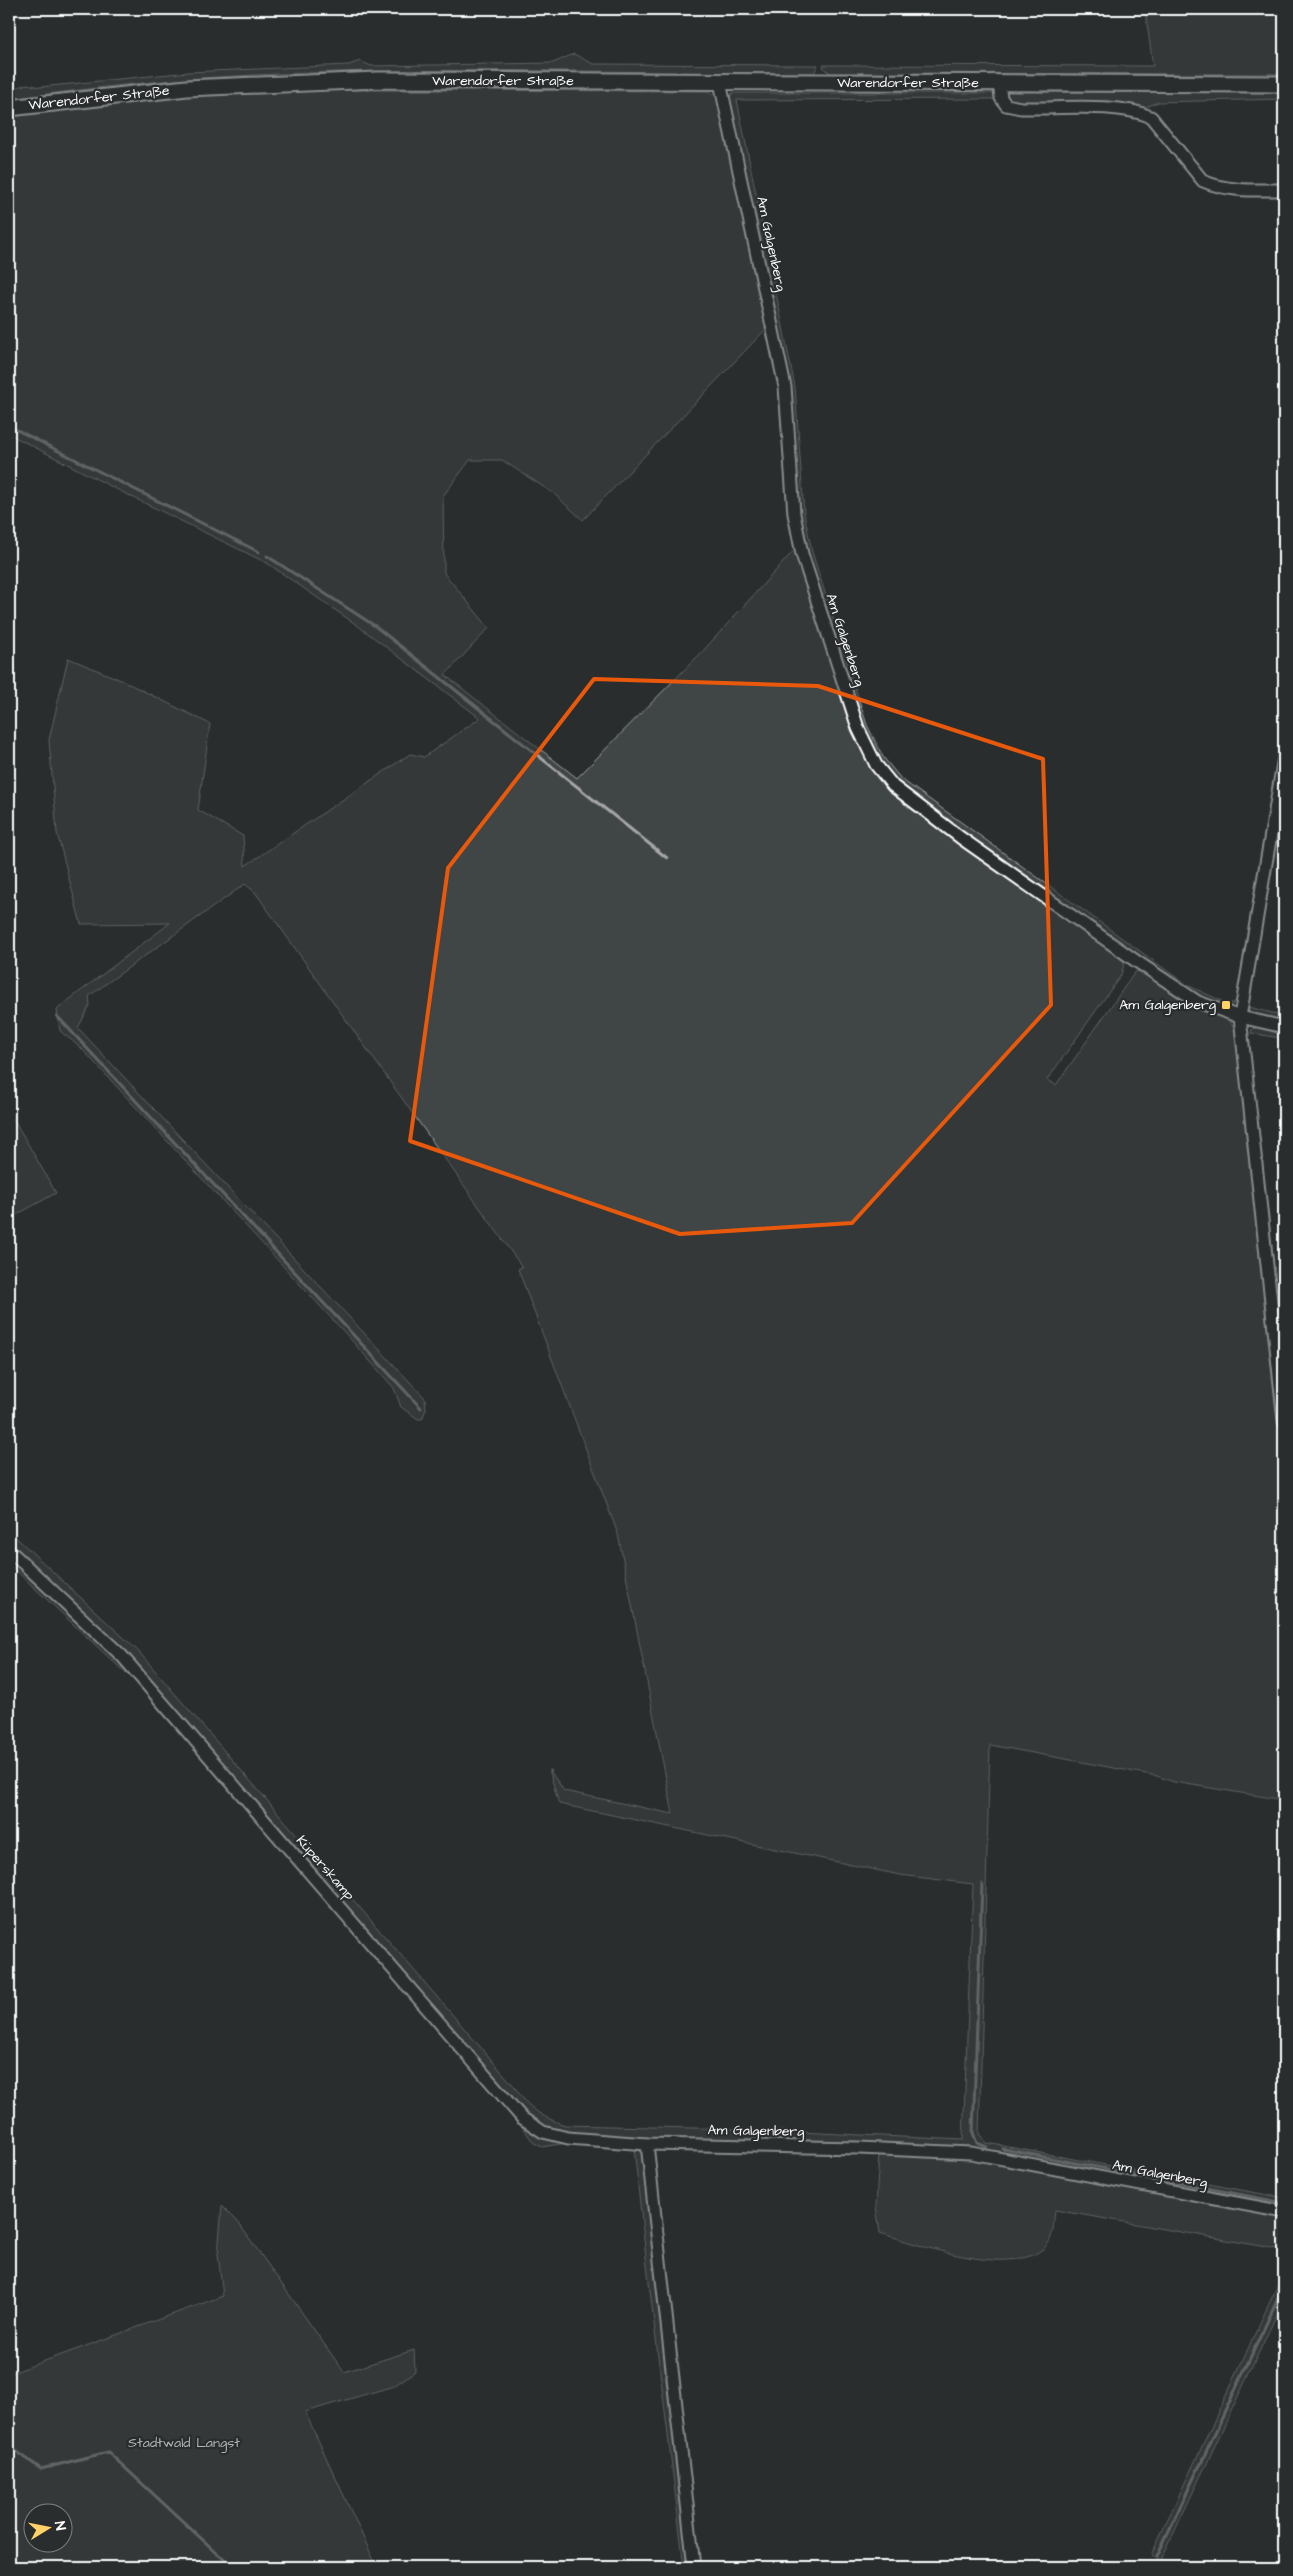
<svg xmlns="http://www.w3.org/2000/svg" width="1293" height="2576" font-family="'Architects Daughter',sans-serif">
<rect width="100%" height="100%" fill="#2a2d2e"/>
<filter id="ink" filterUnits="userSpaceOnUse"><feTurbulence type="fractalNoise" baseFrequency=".02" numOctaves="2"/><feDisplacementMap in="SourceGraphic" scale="10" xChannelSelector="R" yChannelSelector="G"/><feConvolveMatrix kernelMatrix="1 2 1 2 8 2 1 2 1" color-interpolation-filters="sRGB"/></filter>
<g filter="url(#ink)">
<g fill="#414445" stroke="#a0a2a2" fill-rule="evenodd">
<path d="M1145 9H1284V74L831 73 824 69 823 65 1153 66Z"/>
<path d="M574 54 593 64 818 65 814 73H809C612 73 414 65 217 77 148 81 78 90 9 99V90L27 84 40 87 189 72 349 65 360 61 371 66 553 63Z"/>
<path d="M341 90 708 91 718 98 768 314 766 329 583 520 553 493 502 460H470L443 496 444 573 489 628 445 675 577 778 703 651 797 547 875 769 1122 955 1124 964 1121 975 1047 1080 1056 1085 1135 972 1141 971 1227 1016 1238 1036 1284 1434V1800L1174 1782 1157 1776 990 1745 979 2134 987 2143 1284 2198V2209L986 2153 648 2141 575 2135 542 2127 527 2117 155 1687 9 1545V1531L138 1651 514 2086C528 2108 541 2117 565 2125L738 2129 963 2140 973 1884 900 1875 559 1804 549 1769 564 1791 673 1814 618 1534 518 1269 522 1267 255 892 245 884 89 996 90 1005 78 1028 425 1398 426 1409 422 1419H418L401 1407 394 1388 346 1334 81 1048 60 1031 57 1010 65 1003 170 923 81 924 57 833 49 740 68 658 121 680 210 724 198 810 243 836 245 866 410 754 424 757 480 718 357 625 267 563 120 491 9 434V117L190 96Z"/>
<path d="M1008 92 1284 93V99L1158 102 1141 109 1021 106 1009 102 1007 96Z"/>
<path d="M732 93H992L997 99 737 100 795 387 804 513 812 552 867 725 883 757 901 779 1187 985 1226 1003H1232L1238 1000 1229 1007 1200 1000 1137 959 896 784 878 763 860 728 805 553 798 514 793 455 728 102Z"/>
<path d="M1245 1000 1249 1007 1284 1016V1023L1251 1014Z"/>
<path d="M1259 1027 1274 1030 1280 1038 1251 1033 1252 1029Z"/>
<path d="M9 1111 56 1193 9 1219Z"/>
<path d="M9 1553 121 1658 146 1689 120 1668 9 1564Z"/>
<path d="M503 2102 566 2143 542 2147 534 2143Z"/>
<path d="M634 2147 640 2151 645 2159 692 2567H684C668 2427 648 2288 634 2147Z"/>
<path d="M879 2153 970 2157 1284 2216V2250L1055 2210C1053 2223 1055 2239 1043 2249 1007 2277 919 2245 880 2233L876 2206Z"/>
<path d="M222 2206 237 2221 344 2372 414 2350 415 2371 394 2386 305 2412 377 2567H9V2374L223 2296 218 2254ZM32 2514H62V2544H32Z"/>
<path d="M1284 2272V2299L1161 2560 1151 2555Z"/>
</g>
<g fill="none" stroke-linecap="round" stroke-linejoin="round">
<g stroke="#a6a7a7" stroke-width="3">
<path d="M9 426 259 552"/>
<path d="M267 556 375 626 667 858"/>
<path d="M57 1016 421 1408"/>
<path d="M982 1884 973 2133 977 2143 987 2147"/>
<path d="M1003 2149 1284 2203"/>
<path d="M9 2446 41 2469 108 2452 232 2567"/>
<path d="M1157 2556 1284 2286"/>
</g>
<defs>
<g id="street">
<path d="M720 82 785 387 794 514 802 554 858 728 876 765 893 786 961 838 1136 961 1198 1002 1240 1017 1284 1027"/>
<path d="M999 83 1001 98 1006 105 1021 108C1058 109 1117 102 1151 117L1203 181C1228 192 1257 190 1284 190"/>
<path d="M1284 757 1240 1017 1284 1421"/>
<path d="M9 1550 122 1656 522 2118 543 2132 568 2138 647 2144 859 2148 971 2153 1284 2212"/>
<path d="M647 2144 694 2567"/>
</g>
<path id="secondary" d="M9 108 187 88 378 80 1284 84"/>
</defs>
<use href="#street" stroke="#fff" stroke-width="15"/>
<use href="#secondary" stroke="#fff" stroke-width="19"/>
<use href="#street" stroke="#2a2d2e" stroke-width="11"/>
<use href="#secondary" stroke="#2a2d2e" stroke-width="15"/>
</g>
</g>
<path d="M0 0H1293V2576H0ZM594 679 818 686 1043 759 1051 1005 852 1223 680 1234 410 1141 448 868Z" fill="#2a2d2e" fill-opacity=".55" fill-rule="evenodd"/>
<path fill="none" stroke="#e8590c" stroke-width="4" stroke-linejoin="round" d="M594 679 818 686 1043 759 1051 1005 852 1223 680 1234 410 1141 448 868Z"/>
<rect fill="#ffd166" stroke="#2a2d2e" stroke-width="2" x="1221" y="1000" width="10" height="10" rx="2.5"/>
<g text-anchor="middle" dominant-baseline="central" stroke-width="4.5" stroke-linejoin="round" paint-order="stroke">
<g font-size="14" fill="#fff" stroke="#2a2d2e">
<text x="503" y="81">Warendorfer Straße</text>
<text x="908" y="83">Warendorfer Straße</text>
<text transform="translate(99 98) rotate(-6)">Warendorfer Straße</text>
<text transform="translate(771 244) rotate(78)">Am Galgenberg</text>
<text transform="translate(845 640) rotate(72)">Am Galgenberg</text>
<text transform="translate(325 1868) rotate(49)">Küperskamp</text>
<text transform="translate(756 2131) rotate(1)">Am Galgenberg</text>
<text transform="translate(1160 2174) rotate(11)">Am Galgenberg</text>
</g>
<g font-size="14" fill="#fff" stroke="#2a2d2e" text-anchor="end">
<text x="1216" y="1005">Am Galgenberg</text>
</g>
<g font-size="14" fill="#b3b4b5" stroke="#2a2d2e">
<text x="184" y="2443">Stadtwald Langst</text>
</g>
</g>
<rect width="1293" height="2576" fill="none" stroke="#2a2d2e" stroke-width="30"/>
<rect x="15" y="15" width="1263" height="2546" fill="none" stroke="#fff" stroke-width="2" filter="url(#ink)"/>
<g transform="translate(48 2528) rotate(80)"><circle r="24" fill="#2a2d2e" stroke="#7f8182"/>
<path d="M0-4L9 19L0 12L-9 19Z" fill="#ffd166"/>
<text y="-8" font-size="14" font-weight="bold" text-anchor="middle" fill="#ffffff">N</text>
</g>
</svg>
